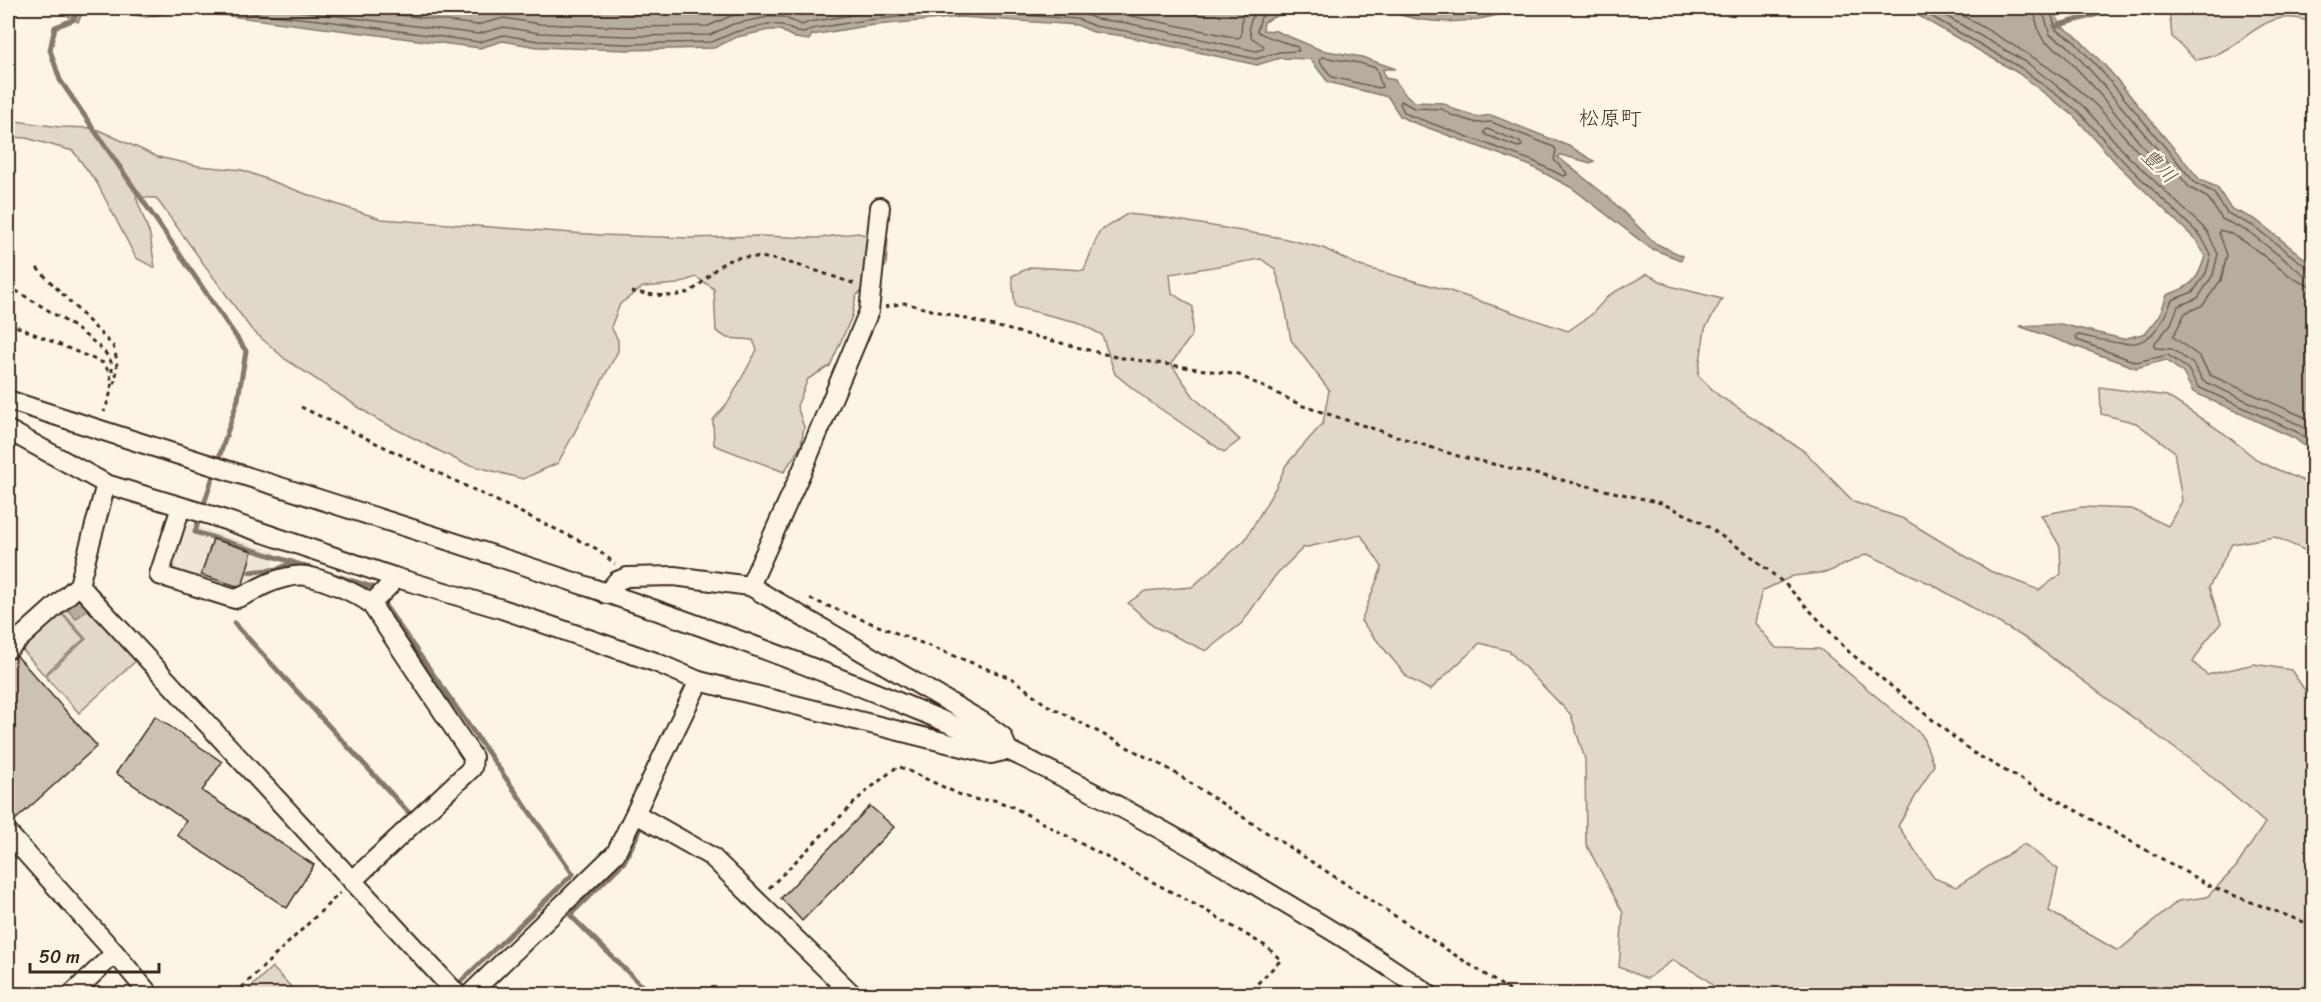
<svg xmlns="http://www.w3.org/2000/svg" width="2321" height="1002" font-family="Sriracha,'Klee One',sans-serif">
<rect width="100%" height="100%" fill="#fcf5e5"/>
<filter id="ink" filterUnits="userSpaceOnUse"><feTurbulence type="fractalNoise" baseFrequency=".0167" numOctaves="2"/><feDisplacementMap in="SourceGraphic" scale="12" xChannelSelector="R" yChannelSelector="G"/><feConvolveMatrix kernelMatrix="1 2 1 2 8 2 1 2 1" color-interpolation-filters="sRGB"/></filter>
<g filter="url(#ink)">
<path fill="#eee6d6" d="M184 522 277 552 271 569 250 589 234 591 169 569Z"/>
<g fill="#e0d8c8" stroke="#8e8173" stroke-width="1.5" fill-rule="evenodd">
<path d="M2169 8H2313V23C2267 4 2251 40 2215 55 2209 58 2202 59 2196 60L2172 37Z"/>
<path d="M8 120 60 127 94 128 158 157 199 166 242 170 306 194 381 219 601 235 689 238 760 236 817 238 857 233 888 239 886 266 856 296 852 316 830 366 808 379 797 406 804 427 801 446 784 472 714 445 713 420 729 401 757 350 753 340 727 338 716 331 714 289 696 277 677 284 643 287 620 304 611 327 618 340V351L558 463 523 479 463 463 378 420 285 359 251 329 156 198 136 197 150 235 155 268 136 258 97 183 73 151 26 138 8 137Z"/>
<path d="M1127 214 1166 218 1282 238 1323 248 1360 266 1447 290 1568 331 1591 315 1609 295 1647 274 1670 286 1722 299 1705 329 1698 375 1718 395 1804 451 1854 502 1904 519 1990 571 2039 590 2061 574 2060 546 2041 515 2082 507 2132 509 2168 526 2182 501 2174 451 2136 423 2101 414 2100 387 2167 396 2225 434 2260 462 2313 485V554L2275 537 2232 544 2209 587 2221 623 2206 641 2193 662 2207 675 2254 664 2291 670 2313 702V994H1721L1705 978 1673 960 1647 979 1619 967 1623 913 1586 844 1585 759 1571 715 1509 651 1480 643 1430 690 1408 678 1361 621 1382 567 1361 535 1303 548 1275 576 1242 623 1206 651 1153 626 1128 603 1145 591 1192 587 1245 540 1276 487 1286 465 1323 423 1329 390 1291 340 1283 295 1275 269 1261 259 1170 274 1172 293 1193 307 1192 335 1171 364 1194 397 1240 440 1224 452 1146 399 1115 374 1102 335 1077 322 1015 307 1012 276 1031 267 1084 270 1099 232ZM1867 554 1933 585 2025 638 2204 770 2265 823 2236 867 2207 897 2178 901 2118 951 2049 911 2058 869 2024 844 1956 887 1934 878 1898 826 1934 765 1922 735 1820 649 1776 648 1754 622 1762 591 1793 576 1828 572Z"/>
<path d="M81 591 140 657 79 713 45 676 86 639 61 611Z"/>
<path d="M60 612 84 639 44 675 21 648Z"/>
<path d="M272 967 298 994H244Z"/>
</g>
<g fill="#b7ad9e" stroke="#85796b" stroke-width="1.5">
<path d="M60 8H94H85L78 22 66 15Z"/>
<path d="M95 8H1319L1276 16 1264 22 1263 30 1276 31 1321 50 1362 57 1396 69H1383L1385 78 1395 80 1404 93 1415 102 1444 103 1453 109 1478 117 1491 115 1571 147 1594 161 1591 163 1561 155 1558 157 1608 197 1655 243 1683 256 1681 260 1650 248 1572 188 1531 166 1407 120 1400 116 1388 97 1328 82 1310 59 1280 58 1257 65 1124 36 1093 32 1077 25 961 17 866 26 812 35 809 40 795 38 780 30H769L737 37 714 48 627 50 537 47 503 41 480 48 183 10 146 17 118 12 106 15Z"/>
<path d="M1377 8H1515C1487 21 1453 24 1423 20 1408 18 1392 12 1377 8Z"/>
<path d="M1905 8H2053L2061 26 2075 35 2109 70 2200 180 2217 187 2230 208 2256 220 2313 265V453L2294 438 2193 392 2183 373 2166 360 2136 368 2019 326 2061 324 2123 339 2146 333 2159 317 2167 295C2191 287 2198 281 2205 256L2196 240 2119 166 2074 116 2018 73Z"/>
<path d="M81 597 90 607 76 619 67 609Z"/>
</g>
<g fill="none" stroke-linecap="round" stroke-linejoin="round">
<g stroke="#6d5e51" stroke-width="1.5">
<path d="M202 8 319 20 479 42 504 35 538 41 627 44 712 42 735 32 768 24 782 25 797 32 804 33 811 29 866 20 961 11 1078 19 1094 26 1126 31 1256 59 1279 52 1299 51 1297 47C1289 43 1261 36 1257 31L1261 17 1274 10 1285 8"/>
<path d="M275 8 478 34 504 27 539 33 627 36 710 35 733 24 768 17H783L802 25 809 22 865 13 933 8"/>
<path d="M347 8 477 25 504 18 540 24 627 27 708 26 731 16 766 8 786 9 800 15 841 8"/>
<path d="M1016 8 1079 12 1096 19 1127 23 1256 51 1263 49 1264 46 1252 38C1246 26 1251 14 1262 8"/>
<path d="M1092 8 1238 38 1241 36 1242 18 1247 8"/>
<path d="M1399 8 1423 14H1469L1501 8"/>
<path d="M1917 8 2021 68 2078 111 2124 162 2201 236 2211 255 2206 273 2193 292 2172 300C2149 356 2131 346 2079 335L2076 336 2077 340 2136 362 2168 355 2188 369 2198 387 2297 432 2314 445"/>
<path d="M1932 8 2026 62 2083 106 2129 157 2207 231 2218 254 2213 275 2198 298 2178 306 2171 324 2154 344 2155 348 2172 349 2193 364 2203 381 2300 425 2314 436"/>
<path d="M1950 8C1997 36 2047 62 2089 99 2111 118 2128 143 2149 163H2153V159L2092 85 2061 52 2044 41 2039 32 2033 8"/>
<path d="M2042 8 2050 35 2067 45 2098 79 2190 188 2208 198 2222 219 2249 232 2303 274 2314 277"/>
<path d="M2050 8 2056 30 2072 39 2104 74 2195 183 2213 192 2227 213 2253 226 2308 268 2314 269"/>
<path d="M1322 57 1360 63 1376 68 1382 87 1379 88 1332 77 1319 61Z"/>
<path d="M1401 101 1414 108 1442 109 1451 115 1477 123 1491 122 1554 147 1556 150 1554 160 1566 172 1567 175 1563 176 1533 161 1409 115 1404 112 1400 104Z"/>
<path d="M1487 129 1520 142 1522 146 1518 147 1486 135 1484 132Z"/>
<path d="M2314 286C2288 285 2253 238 2220 230L2219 233 2227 255 2221 280 2203 305 2185 313 2173 337 2199 356 2210 375 2304 417 2314 424"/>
</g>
<g stroke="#85796b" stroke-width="5">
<path d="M79 8 73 20 55 27 50 50 60 80 246 351 238 399 195 532 372 587 573 874 455 987"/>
<path d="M2055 26 2120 8"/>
<path d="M250 572 278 569 293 562"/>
<path d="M234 623 410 814"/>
<path d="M642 826 624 862 570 915 650 994"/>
</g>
</g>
<g fill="#ccc2b3" stroke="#3b2a1e" stroke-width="1.5">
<path d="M213 539 252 551 243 584 237 586 201 575Z"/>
<path d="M17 656 97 746 12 823 8 822V660Z"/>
<path d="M155 716 222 762 202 791 314 865 287 908 177 835 186 821 116 773Z"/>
<path d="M870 806 894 827 802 921 781 898Z"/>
</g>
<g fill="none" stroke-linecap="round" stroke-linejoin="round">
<defs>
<g id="minor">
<path d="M8 400C315 501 628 588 927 714 1044 763 1156 824 1264 890 1319 923 1376 956 1428 994"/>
<path d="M8 430 106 484 213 516 394 577 502 609 655 662 699 681 991 754 1008 750 1002 736 983 722 750 586 674 576 627 577 617 581 606 594"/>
<path d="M181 507 159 575 235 599C248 595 257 588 269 583 278 579 296 574 306 576 324 579 357 593 371 604L473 757 472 768 352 881"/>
<path d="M79 585 457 994"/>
<path d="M750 586 805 464 869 311 880 207"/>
<path d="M371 604 391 584 394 577"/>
<path d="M8 649 79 585 106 484"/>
<path d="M636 814 712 857 852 994"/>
<path d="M8 833 115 953 149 994"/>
<path d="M72 994 115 953"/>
<path d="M470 994 616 853 699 681"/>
</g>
</defs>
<use href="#minor" stroke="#3b2a1e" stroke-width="22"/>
<g stroke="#3b2a1e" stroke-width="3" stroke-dasharray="4.5 4.5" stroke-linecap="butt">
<path d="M37 268 113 346C118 361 118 369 114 384"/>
<path d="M8 286C29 299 103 340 111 362 112 365 112 369 112 372"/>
<path d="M631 292C654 294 679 302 698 286 709 277 716 265 730 260 764 248 822 274 856 284"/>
<path d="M885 307 904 303 1116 357 1239 375 1303 406 1458 456 1661 503 1698 520 1751 556 1786 585 1848 651 1972 752 2212 887 2314 926"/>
<path d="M8 323 103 363C117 380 111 393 104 412"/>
<path d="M301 407 597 549 615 564"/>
<path d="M810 599 1013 679 1045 704 1169 769 1515 994"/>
<path d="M769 888 863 794 898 766 963 796 978 800H994L1013 807 1205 910 1267 947 1281 960 1247 994"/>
<path d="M235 994 340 893"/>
</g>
<use href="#minor" stroke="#fcf5e5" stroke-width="18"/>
</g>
</g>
<g text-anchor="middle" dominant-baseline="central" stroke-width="5" stroke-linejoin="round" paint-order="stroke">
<g font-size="20" font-style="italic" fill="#605144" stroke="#fcf5e5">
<text transform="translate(2159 166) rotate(45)">豊川</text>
</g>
<g font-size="21" fill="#3b2a1e" stroke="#fcf5e5">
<text x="1610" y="118">松原町</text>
</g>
</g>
<rect width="2321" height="1002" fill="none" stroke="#fcf5e5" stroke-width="30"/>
<rect x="15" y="15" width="2291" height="972" fill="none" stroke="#3b2a1e" stroke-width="2" filter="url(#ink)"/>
<path d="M30 963v9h129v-9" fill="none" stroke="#3b2a1e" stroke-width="3"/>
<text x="39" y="963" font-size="18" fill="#3b2a1e" stroke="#fcf5e5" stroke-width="4.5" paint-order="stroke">50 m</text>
</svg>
